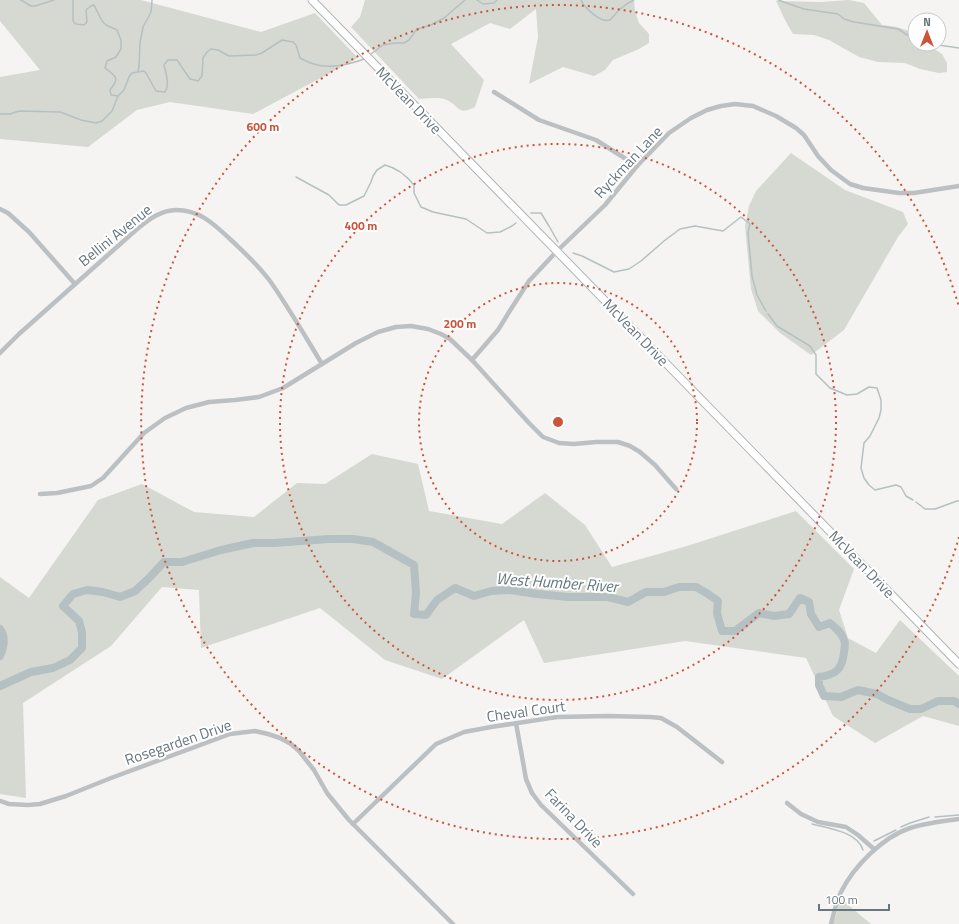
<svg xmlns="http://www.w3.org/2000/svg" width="959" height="924" font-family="'Titillium Web',sans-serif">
<rect width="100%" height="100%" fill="#f5f4f2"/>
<g fill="#d5d9d1">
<path d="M0 0H141L261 32 315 13 358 58 253 114 170 102 137 110 88 147 0 139V77L40 70 0 21Z"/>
<path d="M365 0H634L635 11 639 23 649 34V43L639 49 613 60 605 70 594 76 563 67 529 84 538 37 536 9 510 29 490 23 451 44 484 80 475 107C456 117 460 104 444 99 438 97 425 99 419 99L351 27 360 17Z"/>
<path d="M849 0 864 3 882 25C894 26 905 28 915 35V44H927L942 54 947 63V72L939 73 920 69 905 63 878 62 859 57 829 40 814 35 793 34 786 22 776 1 821 2Z"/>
<path d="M791 153 845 190 903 212 908 224 898 237 844 330 811 355 780 333 758 311 751 289 745 226 749 206 756 191Z"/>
<path d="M372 454 418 464 429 511 502 524 545 493 585 525 612 567 687 546 796 511 854 569 839 610 848 638 876 653 900 620 959 676V726L923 716 875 743 833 716 806 658 685 641 544 663 524 620 442 679 385 660 320 608 201 648 199 590 162 587 111 646 23 703 26 798 0 794V577L29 598 98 500 142 484 194 512 254 517 297 483 325 484Z"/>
<path d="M841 899 871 924H833Z"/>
</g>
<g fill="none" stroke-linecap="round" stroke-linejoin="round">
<g stroke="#b5c0c3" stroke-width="1.5">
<path d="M21 0 31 6H35L54 0"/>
<path d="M73 0V21L76 24 84 25 87 22 86 10 91 6 94 5 102 21 106 25 117 30 121 40V49L116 57 107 61 105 68C116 76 120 78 110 90L111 95 118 96"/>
<path d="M477 0 483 4 494 3 497 0"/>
<path d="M581 0C583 6 597 19 604 20 606 21 608 20 610 20 617 12 624 4 634 0"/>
<path d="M778 0 804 9 838 14 844 19 854 22 898 29 915 40"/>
<path d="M931 44 959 48"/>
<path d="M371 54 383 45 395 43H404L409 40 417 29 431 25 444 18 465 0"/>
<path d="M138 71 139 67 140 43 143 27 151 12 152 0"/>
<path d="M0 114H10L19 111 60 112 81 120 96 123 102 121 112 111 118 96 124 90 129 77 132 73 144 71 146 73 156 91 165 92C170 85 166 73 164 65L168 60H177L190 79 198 81 202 76 203 58 207 52 211 49 218 50 229 56 256 55 262 53 282 40 293 42 296 45 300 58C304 60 309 63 314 64 330 69 348 65 364 59"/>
<path d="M296 177 329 195 339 205H346L364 196 371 182 373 176 377 170 385 165C397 168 406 175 414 185V193L421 207 433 212 466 219 487 233 500 232 512 226 516 223"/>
<path d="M531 213H541L549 226 558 242"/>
<path d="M573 253 582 256 614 272 629 269 641 261 664 241 680 229 695 226 723 231 741 217 750 224 748 233 752 276 757 295 766 311"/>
<path d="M768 314 777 326 810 346 816 355V374L830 388 847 395 857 394 869 387 877 388 881 400V410L879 418 870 436 864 443 861 468 864 478 869 485 875 490 896 485 901 487 906 496 913 500"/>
<path d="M916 502 925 509H935L957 501H959"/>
<path d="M935 817 959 815"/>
<path d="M812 824C828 828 858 832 863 850"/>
<path d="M901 827 910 823 929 817"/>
<path d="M874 841 896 830"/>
</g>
<g stroke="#b5c0c3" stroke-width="8">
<path d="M0 629C6 637 4 647 0 656"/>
<path d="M0 686 31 672 53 668 70 660 82 648V632L79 621 63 606 73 594 87 590 103 592 120 597 135 591 148 579 164 562H182L221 550 253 543H274L329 539H353L373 542 414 565 416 593 414 614 426 615 437 600 455 588 474 596 491 591 510 590 537 594 568 597H608L628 602 646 592H664L679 587H696L708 594 718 601 717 613 722 631H735L759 613 774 616 789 614 800 598 809 602 811 614 819 627 830 623C836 628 842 633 844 640 846 644 844 649 844 653 842 669 836 675 819 677V685L824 696 841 697 858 690 877 694 888 700 910 709H921L938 701H954L959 704"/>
</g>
<defs>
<path id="secondary" d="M312 0 959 664"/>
</defs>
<use href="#secondary" stroke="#afb4b7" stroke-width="9"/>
<g stroke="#bcc0c3" stroke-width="4.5">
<path d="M494 92 539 120 596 140 637 166"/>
<path d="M0 209 8 213 29 232 75 284"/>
<path d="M0 353 19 334 136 230C147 221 160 210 176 210 200 210 214 224 230 239 244 252 259 266 270 281 289 308 305 336 322 364"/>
<path d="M472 360 498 330 511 309 529 281 557 251 605 205 637 166 669 133 691 118 707 110 721 106 735 104 753 106 776 116 796 128 804 135 818 156 831 170 850 184 863 188 899 193H914L959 186"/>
<path d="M40 494 57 493 91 486 103 478 144 433 165 418 186 408 209 402 235 400 259 397 283 388 356 343 378 332 396 327 411 326 428 329 441 334 450 339 472 360 529 423 543 437 559 443 574 444 596 442H618L630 446 640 452 655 465 676 489"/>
<path d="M516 723 526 779 532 793 541 805 633 894"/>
<path d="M0 801 9 804 28 805 40 804 66 796 111 778 230 734 255 731 268 734 280 738 291 744 299 751 314 770 327 793 349 820 453 924"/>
<path d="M787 803 801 814 818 822 846 827 858 835 874 849"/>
<path d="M353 824 436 744 464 732 491 727 557 717 608 716 650 717 661 718 677 727 722 762"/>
<path d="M831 924C834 913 836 902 841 892 854 866 883 837 910 828 926 823 943 821 959 819"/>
</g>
<use href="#secondary" stroke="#fff" stroke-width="7"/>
</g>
<g fill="none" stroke="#cb543b" stroke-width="2" stroke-dasharray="2 4">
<circle cx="558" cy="422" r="139"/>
<circle cx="558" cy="422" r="278"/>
<path d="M959 537A417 417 0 1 1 959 307"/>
</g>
<g text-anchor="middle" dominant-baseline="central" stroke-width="4" stroke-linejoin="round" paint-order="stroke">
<g font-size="15" fill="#68767f" stroke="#fff">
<text transform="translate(409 100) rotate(46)">McVean Drive</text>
<text transform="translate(628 162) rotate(-47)">Ryckman Lane</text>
<text transform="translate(115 235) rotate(-39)">Bellini Avenue</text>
<text transform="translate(636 332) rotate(46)">McVean Drive</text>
<text transform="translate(862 564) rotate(46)">McVean Drive</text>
<text transform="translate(526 711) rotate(-8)">Cheval Court</text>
<text transform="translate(178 742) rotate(-19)">Rosegarden Drive</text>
<text transform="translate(574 818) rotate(46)">Farina Drive</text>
</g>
<g font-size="16" font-style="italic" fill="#63777b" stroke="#fff">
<text transform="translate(557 582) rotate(4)">West Humber River</text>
</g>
</g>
<circle cx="558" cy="422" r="6" fill="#cb543b" stroke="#fff" stroke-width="2"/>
<g font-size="12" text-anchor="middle" font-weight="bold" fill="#cb543b" stroke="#fff" stroke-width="4" stroke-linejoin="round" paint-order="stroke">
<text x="263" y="131">600 m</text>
<text x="361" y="230">400 m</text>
<text x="460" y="328">200 m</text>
</g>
<g transform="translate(927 32)"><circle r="19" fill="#ffffff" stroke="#c3c8cc"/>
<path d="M0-3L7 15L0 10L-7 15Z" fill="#cb543b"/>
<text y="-6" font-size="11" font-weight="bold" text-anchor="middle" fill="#68767f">N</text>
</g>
<path d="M819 904v6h70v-6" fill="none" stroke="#68767f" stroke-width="2"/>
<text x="825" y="904" font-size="12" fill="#68767f" stroke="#ffffff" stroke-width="3" paint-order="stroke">100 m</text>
</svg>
